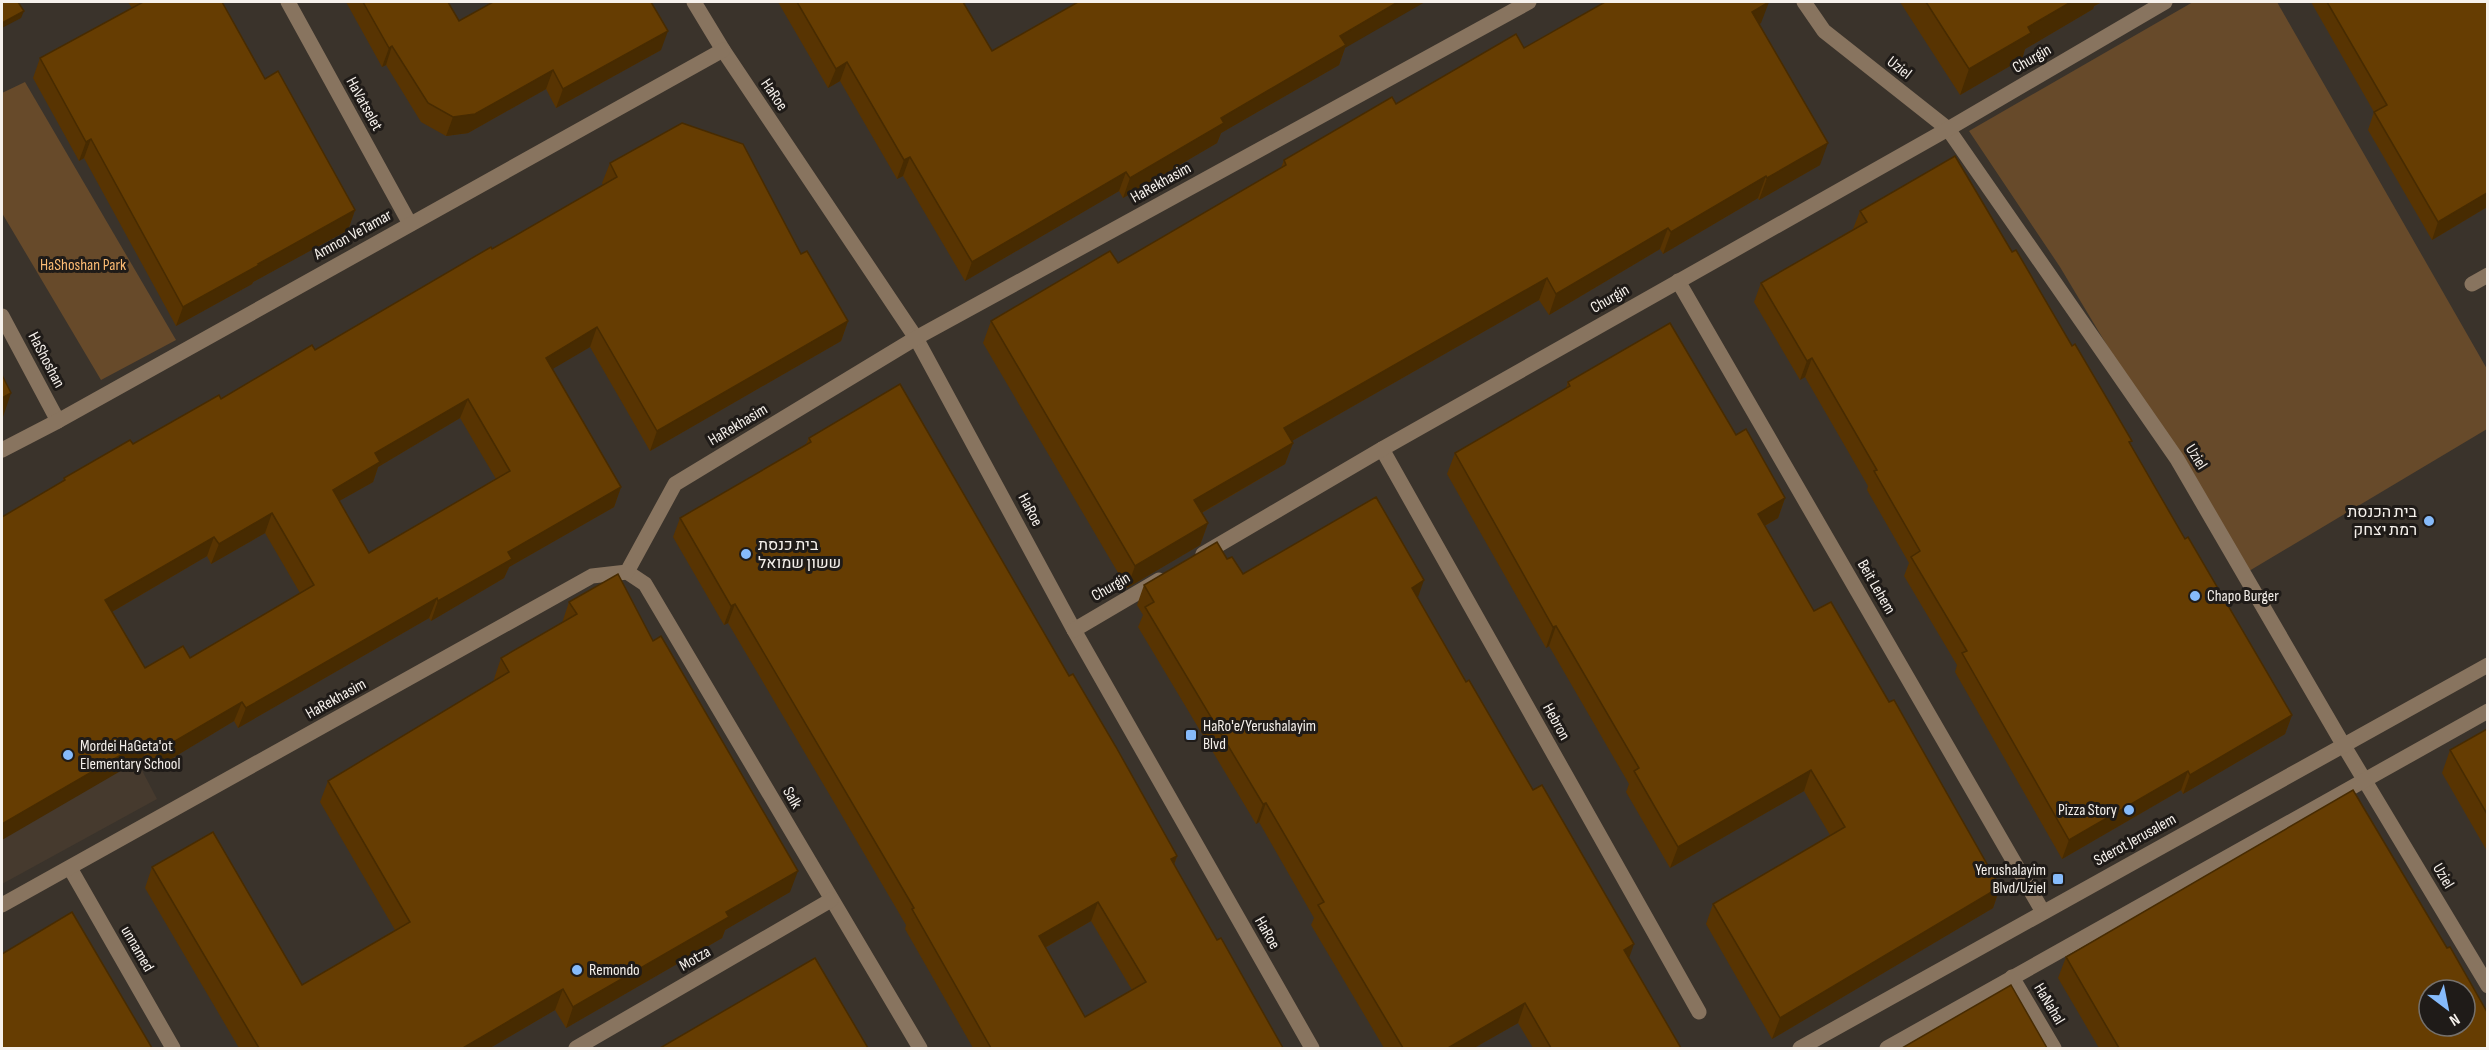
<svg xmlns="http://www.w3.org/2000/svg" width="2489" height="1050" font-family="'Sofia Sans Condensed',Heebo,sans-serif">
<rect width="100%" height="100%" fill="#3a332b"/>
<path fill="#463a2e" d="M89 669 157 799 2 884V712Z"/>
<g fill="#674a2a">
<path d="M2193 2H2277L2487 369V429L2244 574 2060 267 1969 131Z"/>
<path d="M25 82 176 340 101 380 2 213V93Z"/>
</g>
<g fill="none" stroke-linecap="round" stroke-linejoin="round">
<g stroke="#88745f" stroke-width="15">
<path d="M288 2 410 224"/>
<path d="M694 2 723 50 916 338 1074 630 1312 1048"/>
<path d="M1804 2 1824 31 1948 129 2055 283 2177 459 2344 746 2488 986"/>
<path d="M1678 281 2043 912"/>
<path d="M2472 284 2488 275"/>
<path d="M2 316 58 421"/>
<path d="M1382 449 1699 1012"/>
<path d="M2 450 58 421 723 50"/>
<path d="M1203 554 1382 449 1948 129 2165 2"/>
<path d="M627 572 645 584 920 1048"/>
<path d="M1074 630 1159 580"/>
<path d="M70 868 173 1048"/>
<path d="M2 905 592 576 627 572 675 484 916 338 1529 2"/>
<path d="M2012 977 2054 1048"/>
<path d="M576 1048 831 900"/>
<path d="M1800 1048 2488 665"/>
<path d="M1887 1048 2488 711"/>
</g>
</g>
<g fill="#583402" fill-rule="evenodd">
<path d="M128 2H222L265 79 355 210 348 230 253 282 252 284 176 326 84 158 79 161 33 78 40 58 132 8Z"/>
<path d="M346 2H448L459 21 661 50 556 108 546 89 468 133 446 136 421 122 386 65 382 67Z"/>
<path d="M778 2H968L964 4 992 51 1345 48 1339 65 1221 133 1217 143 1123 198 1119 191 965 281 903 176 897 179 840 81 828 88Z"/>
<path d="M1900 2H2102L2094 6 2093 9 2025 49 2022 59 1960 95Z"/>
<path d="M2311 2H2487V207L2432 240 2368 130 2374 112Z"/>
<path d="M1761 23 1759 24 1820 165 1759 200 1758 198 1663 254 1660 249 1549 315 1539 300 1292 441 1293 443 1285 464 1202 513 1208 523 1200 545 1127 588 983 343 991 321 1118 263 1281 168 1284 160 1396 104 1524 48Z"/>
<path d="M610 163 801 254 848 321 841 341 650 451 590 347 552 369 621 487 614 507 509 567 504 578 431 621 429 618 238 728 234 721 151 771 143 758 62 482 64 478 133 444 315 350 492 249 603 185 602 183ZM460 418 496 479 369 553 339 501 373 482 378 467ZM265 533 300 593 190 658 145 668 112 612 207 556 211 564Z"/>
<path d="M1860 211 2012 252 2130 445 2185 539 2292 715 2285 734 2183 794 2181 790 2062 859 1955 672 1957 665 1904 576 1909 563 1867 490 1868 486 1805 377 1800 380 1754 302 1761 283 1853 229Z"/>
<path d="M1568 382 1736 435 1785 498 1778 518 1765 526 1814 611 1889 702 2000 887 1993 908 1772 1039 1706 924 1713 904 1830 835 1804 791 1670 868 1626 792 1629 784 1549 646 1546 648 1447 474 1455 453 1566 388Z"/>
<path d="M809 438 1069 676 1177 856 1174 865 1217 940 1283 1048H973L905 929 906 925 838 809 728 623 724 625 673 537 680 518 806 444ZM1091 921 1132 990 1085 1017 1045 948Z"/>
<path d="M1227 559 1243 574 1418 598 1681 1048H1533L1518 1023 1474 1048H1384L1311 925 1314 918 1259 822 1256 824 1138 627 1143 615 1137 605 1144 585Z"/>
<path d="M569 602 653 641 790 892 725 930 722 938 566 1028 555 1010 490 1048H239L145 888 152 867 302 985 395 930 320 802 328 781 494 681V679L501 658 562 623Z"/>
<path d="M2487 729V851L2442 773 2450 750Z"/>
<path d="M2447 948 2487 1048H2099L2058 978 2066 957Z"/>
</g>
<g fill="#472b01">
<path d="M1398 2H1425L1345 48 1339 65 1221 133 1217 143 1123 198 1130 178 1221 118 1340 36Z"/>
<path d="M1769 2 1761 23 1744 33 1752 12Z"/>
<path d="M2071 2H2102L2094 6 2093 9 2025 49 2022 59 1960 95 1969 69 2028 27Z"/>
<path d="M24 11 21 18 2 28V23Z"/>
<path d="M668 31 661 50 556 108 563 89Z"/>
<path d="M392 46 386 65 382 67 389 48Z"/>
<path d="M847 62 840 81 828 88 836 69Z"/>
<path d="M553 70 546 89 468 133 446 136 453 117Z"/>
<path d="M91 139 84 158 79 161 86 142Z"/>
<path d="M1828 143 1820 165 1759 200 1767 178Z"/>
<path d="M910 157 903 176 897 179 904 160Z"/>
<path d="M1126 172 1119 191 965 281 972 262Z"/>
<path d="M1766 176 1758 198 1663 254 1671 232Z"/>
<path d="M2487 193V207L2432 240 2438 222Z"/>
<path d="M355 210 348 230 253 282 252 284 176 326 183 307 258 264Z"/>
<path d="M1668 228 1660 249 1549 315 1556 294Z"/>
<path d="M1547 278 1539 300 1276 450 1284 428Z"/>
<path d="M848 321 841 341 650 451 657 431Z"/>
<path d="M597 327 590 347 539 377 546 358Z"/>
<path d="M1812 358 1805 377 1800 380 1807 361Z"/>
<path d="M11 393 2 420V398Z"/>
<path d="M468 399 460 418 378 467 373 482 325 509 333 490 375 453Z"/>
<path d="M1293 443 1285 464 1187 521 1194 500Z"/>
<path d="M621 487 614 507 509 567 504 578 431 621 438 601 508 552Z"/>
<path d="M1785 498 1778 518 1750 534 1758 514Z"/>
<path d="M272 513 265 533 211 564 219 544Z"/>
<path d="M1208 523 1200 545 1127 588 1135 566Z"/>
<path d="M214 537 207 556 98 620 105 600Z"/>
<path d="M1424 580 1417 600 1412 588Z"/>
<path d="M437 598 429 618 238 728 246 708Z"/>
<path d="M735 604 728 623 724 625 731 606Z"/>
<path d="M1556 626 1549 646 1546 648 1553 627Z"/>
<path d="M242 702 234 721 151 771 158 751Z"/>
<path d="M2292 715 2285 734 2183 794 2190 775Z"/>
<path d="M150 738 143 758 2 840V824Z"/>
<path d="M1811 770 1804 791 1670 868 1678 847Z"/>
<path d="M2188 771 2181 790 2062 859 2069 840Z"/>
<path d="M1266 803 1259 822 1256 824 1263 804Z"/>
<path d="M1177 856 1170 875 1171 859Z"/>
<path d="M798 871 790 892 725 930 722 938 566 1028 573 1007 726 912Z"/>
<path d="M2000 887 1993 908 1772 1039 1780 1018Z"/>
<path d="M1098 902 1091 921 1032 955 1039 936Z"/>
<path d="M1634 944 1627 964 1624 950Z"/>
<path d="M563 989 555 1010 490 1048H463Z"/>
<path d="M1525 1003 1518 1023 1474 1048H1448Z"/>
</g>
<g fill="#663d02" stroke="#472b01" stroke-width="1.5" fill-rule="evenodd">
<path d="M2 2H18L24 11 2 23Z"/>
<path d="M143 2H222L265 79 278 71 355 210 258 264 259 265 183 307 91 139 86 142 40 58Z"/>
<path d="M363 2H448L459 21 493 2H651L668 31 563 89 553 70 475 114 453 117 428 103 392 46 389 48Z"/>
<path d="M797 2H963L992 51 1078 2H1398L1340 36 1346 45 1221 118 1224 123 1130 178 1126 172 972 262 910 157 904 160 847 62 836 69Z"/>
<path d="M1605 2H1769L1752 12 1828 143 1767 178 1766 176 1671 232 1668 228 1556 294 1547 278 1284 428 1293 443 1194 500 1208 523 1135 566 991 321 1110 251 1118 263 1286 165 1284 160 1392 97 1396 104 1516 34 1524 48Z"/>
<path d="M1926 2H2071L2028 27 2031 33 1969 69Z"/>
<path d="M2327 2H2487V193L2438 222 2374 112 2387 105Z"/>
<path d="M682 123 743 144 801 254 807 251 848 321 657 431 597 327 546 358 621 487 508 552 512 559 438 601 437 598 246 708 242 702 158 751 150 738 2 824V517L65 480 64 478 130 440 133 444 219 395 221 399 312 345 315 350 491 247 492 249 617 177 610 163ZM468 399 510 471 369 553 333 490 380 462 375 453ZM272 513 314 585 190 658 183 646 145 668 105 600 214 537 219 544Z"/>
<path d="M1955 156 2012 252 2016 250 2072 346 2075 344 2132 441 2129 442 2185 539 2188 537 2292 715 2190 775 2188 771 2069 840 1962 653 1967 651 1911 557 1920 551 1874 471 1877 470 1812 358 1807 361 1761 283 1867 222 1860 211Z"/>
<path d="M1670 323 1736 435 1746 429 1785 498 1758 514 1814 611 1831 602 1889 702 1894 700 2000 887 1780 1018 1713 904 1845 827 1811 770 1678 847 1634 771 1639 768 1556 626 1553 627 1455 453 1570 386 1568 382Z"/>
<path d="M2 375 11 393 2 398Z"/>
<path d="M900 384 1069 676 1073 674 1116 747 1177 856 1171 859 1217 940 1221 938 1283 1048H991L912 909 914 908 735 604 731 606 680 518 811 442 809 438ZM1098 902 1146 982 1085 1017 1039 936Z"/>
<path d="M1376 497 1424 580 1412 588 1466 682 1469 680 1533 790 1542 785 1634 944 1624 950 1681 1048H1551L1525 1003 1448 1048H1403L1318 905 1324 902 1266 803 1263 804 1145 607 1154 602 1144 585 1217 542 1227 559 1232 557 1243 574Z"/>
<path d="M618 574 653 641 661 636 798 871 726 912 729 917 573 1007 563 989 463 1048H259L152 867 213 832 302 985 410 922 328 781 509 672 501 658 577 614 569 602Z"/>
<path d="M2487 729V814L2450 750Z"/>
<path d="M2353 790 2447 948 2450 947 2487 1012V1048H2119L2066 957ZM2429 990H2465V1026H2429Z"/>
<path d="M72 912 152 1048H2V954Z"/>
<path d="M815 958 868 1048H660Z"/>
<path d="M2011 985 2047 1048H1902Z"/>
</g>
<g fill="#86bbfb" stroke="#1f1b18" stroke-width="2">
<circle cx="2429" cy="521" r="6"/>
<circle cx="746" cy="554" r="6"/>
<circle cx="2195" cy="596" r="6"/>
<rect x="1185" y="729" width="12" height="12" rx="3"/>
<circle cx="68" cy="755" r="6"/>
<circle cx="2129" cy="810" r="6"/>
<rect x="2052" y="873" width="12" height="12" rx="3"/>
<circle cx="577" cy="970" r="6"/>
</g>
<g text-anchor="middle" dominant-baseline="central" stroke-width="6" stroke-linejoin="round" paint-order="stroke">
<g font-size="16" fill="#f6f1ec" stroke="#1f1b18">
<text transform="translate(2032 59) rotate(-30)">Churgin</text>
<text transform="translate(1899 68) rotate(38)">Uziel</text>
<text transform="translate(774 95) rotate(56)">HaRoe</text>
<text transform="translate(364 104) rotate(61)">HaVatselet</text>
<text transform="translate(1161 183) rotate(-29)">HaRekhasim</text>
<text transform="translate(353 235) rotate(-29)">Amnon VeTamar</text>
<text transform="translate(1610 299) rotate(-30)">Churgin</text>
<text transform="translate(46 360) rotate(62)">HaShoshan</text>
<text transform="translate(738 425) rotate(-31)">HaRekhasim</text>
<text transform="translate(2196 457) rotate(58)">Uziel</text>
<text transform="translate(1030 510) rotate(62)">HaRoe</text>
<text transform="translate(1111 587) rotate(-30)">Churgin</text>
<text transform="translate(1876 587) rotate(60)">Beit Lehem</text>
<text transform="translate(336 699) rotate(-29)">HaRekhasim</text>
<text transform="translate(1556 722) rotate(61)">Hebron</text>
<text transform="translate(792 798) rotate(60)">Salk</text>
<text transform="translate(2135 840) rotate(-29)">Sderot Jerusalem</text>
<text transform="translate(2443 876) rotate(59)">Uziel</text>
<text transform="translate(1267 933) rotate(60)">HaRoe</text>
<text transform="translate(137 949) rotate(60)">unnamed</text>
<text transform="translate(695 959) rotate(-30)">Motza</text>
<text transform="translate(2049 1004) rotate(59)">HaNahal</text>
</g>
<g font-size="16" fill="#fcbb73" stroke="#1f1b18">
<text x="83" y="265">HaShoshan Park</text>
</g>
<g font-size="16" fill="#f6f1ec" stroke="#1f1b18" text-anchor="start">
<text x="2417" y="512" text-anchor="end">בית הכנסת<tspan x="2417" dy="18">רמת יצחק</tspan></text>
<text x="758" y="545">בית כנסת<tspan x="758" dy="18">ששון שמואל</tspan></text>
<text x="2207" y="596">Chapo Burger</text>
<text x="1203" y="726">HaRo'e/Yerushalayim<tspan x="1203" dy="18">Blvd</tspan></text>
<text x="80" y="746">Mordei HaGeta'ot<tspan x="80" dy="18">Elementary School</tspan></text>
<text x="2117" y="810" text-anchor="end">Pizza Story</text>
<text x="2046" y="870" text-anchor="end">Yerushalayim<tspan x="2046" dy="18">Blvd/Uziel</tspan></text>
<text x="589" y="970">Remondo</text>
</g>
</g>
<rect width="2489" height="1050" fill="none" stroke="#f6f1ec" stroke-width="6"/>
<g transform="translate(2447 1008) rotate(148)"><circle r="28" fill="#1f1b18" stroke="#75716d" stroke-width="1.5"/>
<path d="M0-4.5L10 22L0 15L-10 22Z" fill="#86bbfb"/>
<text y="-9" font-size="16" font-weight="bold" text-anchor="middle" fill="#f6f1ec">N</text>
</g>
</svg>
